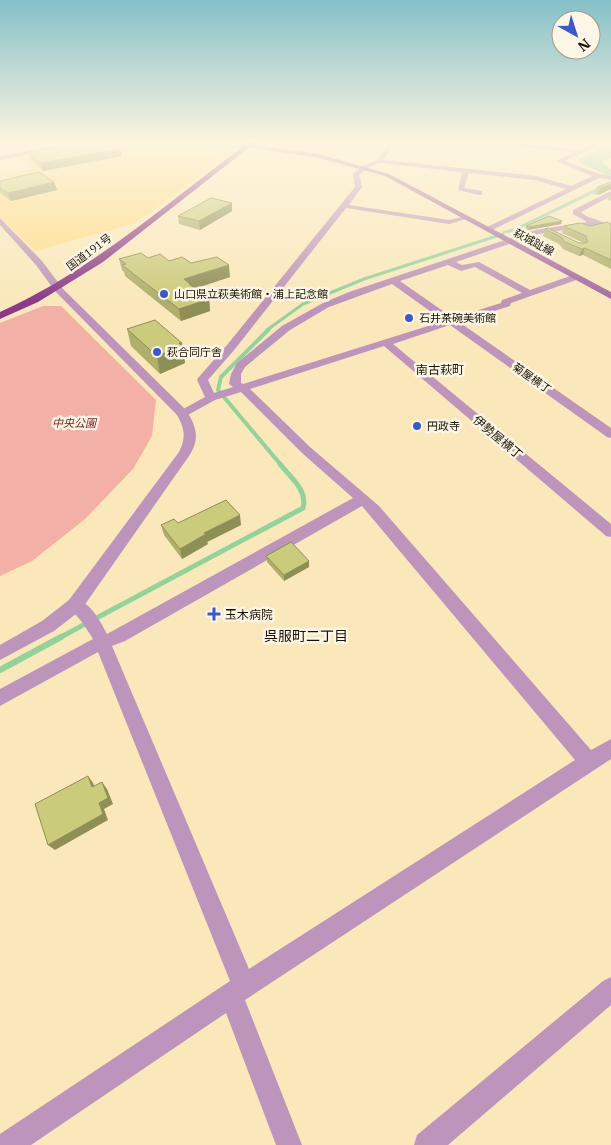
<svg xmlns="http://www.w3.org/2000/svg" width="611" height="1145" font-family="'IBM Plex Serif','Noto Sans JP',serif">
<rect width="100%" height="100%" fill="#fae8bb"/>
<path fill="#fedc87" d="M89 142H210L208 144 238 148 136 223 35 251 0 217V184L11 182 4 175 32 169 18 156Z"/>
<path fill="#f2b0a7" d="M43 306H61L156 400 152 436 133 469 85 519 32 561 0 576V323Z"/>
<g fill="#92d29b">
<path d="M611 144V158L604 160 603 163 611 169V176L606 175 579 162V159Z"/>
<path d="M611 181V185L521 228 529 232 526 233C514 229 510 235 502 232L517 227Z"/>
</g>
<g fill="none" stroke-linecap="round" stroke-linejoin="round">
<path stroke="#92d29b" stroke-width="3" d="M267 330 303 304 364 279 503 234"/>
<path stroke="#92d29b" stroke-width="4" d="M269 329 221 377 218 390 281 465"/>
<path stroke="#92d29b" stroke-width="5" d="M59 638 303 508C308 490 290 477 280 464"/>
<path stroke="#92d29b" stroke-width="6" d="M0 670 61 637"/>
<g fill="#bd94bb" fill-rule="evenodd">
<path d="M74 142H86L0 160V156Z"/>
<path d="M190 142H209L248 148 245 150Z"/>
<path d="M391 142H397L383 160 536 176 571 186 592 176 556 161 574 152 484 142H505L580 150 598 142H606L565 161 599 174 611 176V180L599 178 488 232 484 230 485 228 566 189 535 180 469 173 464 188 482 191V195H479L458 190 462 172 380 163 367 168 359 175 362 187 349 205 449 220 466 216 470 218 449 224 346 208 235 349 208 380 214 393 233 387 229 384 231 374 237 363 282 326 323 303 349 292 535 230 587 222 573 214V210L611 191V196L581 212 586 216 611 225V230L598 225 539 234 456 262 462 265 479 262 530 290 573 275H579V279L511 303 510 306 459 322 611 428V438L607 437 450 325 393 344 611 524V537L606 536 384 346 250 389 310 447 379 506 591 750 611 739V759L245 1000 302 1145H276L226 1013 31 1145H0V1134L230 981 98 652 0 706V689L93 639 82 622 67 605 69 600C87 595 100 621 107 634L353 498 302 453 241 392 215 400 186 416H178L176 413 205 397 197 380 198 378 227 345 355 187 353 174 363 166 377 160ZM448 265 461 271 475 267 522 293 502 300 501 303 453 318 400 281ZM392 284 444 321 243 384 241 383V374L245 367 290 330 329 307ZM362 506 575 760 249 969 112 646 125 641Z"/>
<path d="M0 218 42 261 63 289 61 291H55L36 265 0 225Z"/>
<path d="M611 977V1005L448 1145H414L417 1135 603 981Z"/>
</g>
<path fill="#bd94bb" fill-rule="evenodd" d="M58 286 61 287 186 410C197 427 200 439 189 456L81 610 54 631 0 660V645L42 621 69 600 179 452C186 438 185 429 177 415L55 291V287Z"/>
<path fill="#a66aa3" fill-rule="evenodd" d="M246 144 319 154 389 174 611 292V299L385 176 319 158 248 147Z"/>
<path fill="#8b3a8a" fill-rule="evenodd" d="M249 142H256L103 262 38 302 0 319V312C93 270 168 202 249 142Z"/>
</g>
<g fill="#afaf6b">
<path d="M29 152 122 156 43 171 31 159Z"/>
<path d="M0 181 54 182 57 190 11 201 0 193Z"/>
<path d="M611 182V189L598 195 594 194 597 187Z"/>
<path d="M611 193V201L608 200Z"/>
<path d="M232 211 200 230 179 224 178 216Z"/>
<path d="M562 221 561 224 528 230 525 229 526 226Z"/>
<path d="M611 224V269L583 255 579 256 563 249 559 244 543 236 545 229 579 243H584L562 233 564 226H590Z"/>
<path d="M148 258 191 263 230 277 195 288 209 299 210 311 181 321 125 276 124 272 122 270 119 259Z"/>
<path d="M127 329 182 343 185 363 160 374 131 346Z"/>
<path d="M178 523 241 525 207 542 208 544 182 559 164 535 161 525Z"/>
<path d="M266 556 309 567 284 581 267 562Z"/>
</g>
<g fill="#8e8e57">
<path d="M120 149 122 156 43 171 41 163Z"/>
<path d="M54 182 57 190 11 201 8 193Z"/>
<path d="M611 184V189L598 195 600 188Z"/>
<path d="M232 203V211L200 230 199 221Z"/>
<path d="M562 221 561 224 528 230 529 227Z"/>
<path d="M585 248 583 255 579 256 582 249Z"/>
<path d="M229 265 230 277 191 290 184 279Z"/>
<path d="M209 299 210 311 181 321 179 309Z"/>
<path d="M179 343H182L185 363 160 374 157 356Z"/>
<path d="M240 515 241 525 207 542 208 544 182 559 180 549 204 533Z"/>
<path d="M309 561V567L284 581V575Z"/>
<path d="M88 776 93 783 98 794 92 787Z"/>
<path d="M102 782 107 789 113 804 104 809 108 820 55 850 48 845 99 803Z"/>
</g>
<g fill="#cbcb7c" stroke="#8e8e57">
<path d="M77 142H110L120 149 41 163 29 152Z"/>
<path d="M39 172 54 182 8 193 0 188V181Z"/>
<path d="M611 182V184L600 188 597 187Z"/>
<path d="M211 198 232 203 199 221 178 216Z"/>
<path d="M549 216 562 221 529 227 526 226Z"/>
<path d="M607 222 611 224V260L585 248 582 249 565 242 561 237 545 229 548 228 579 243H586L588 242 586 236 564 226 580 223 590 226Z"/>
<path d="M141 253 148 258 160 254 169 261 182 257 191 263 217 257 229 265 184 279 190 284H189L209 299 179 309 122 265 126 264 119 259Z"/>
<path d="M155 320 182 343H179L182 346 157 356 127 329Z"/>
<path d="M226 500 240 515 204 533 206 534 180 549 161 525 174 519 178 523Z"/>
<path d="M291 542 309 561 284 575 266 556Z"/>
<path d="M88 776 92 787 102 782 108 798 99 803 103 814 48 845 35 804Z"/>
</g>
<linearGradient id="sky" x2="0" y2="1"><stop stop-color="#85c0c9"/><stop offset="0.47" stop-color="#fdf5e0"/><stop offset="1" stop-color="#fdf5e0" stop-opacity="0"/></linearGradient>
<rect width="611" height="302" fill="url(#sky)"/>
<g fill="#3b59cb" stroke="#fcf6e7" stroke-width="2">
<circle cx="164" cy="294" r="5"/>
<circle cx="409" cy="318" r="5"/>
<circle cx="157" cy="352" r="5"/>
<circle cx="417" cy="426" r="5"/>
<path d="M211.5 606.5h5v5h5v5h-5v5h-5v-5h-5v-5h5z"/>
</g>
<g text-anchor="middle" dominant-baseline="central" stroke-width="5" stroke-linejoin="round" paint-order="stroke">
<g font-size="11" fill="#1a1100" stroke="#fcf6e7">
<text transform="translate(534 242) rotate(28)">萩城趾線</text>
<text transform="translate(89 252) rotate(-37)">国道191号</text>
<text transform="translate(532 378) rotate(35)">菊屋横丁</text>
</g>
<g font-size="11" fill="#1a1100" stroke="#fcf6e7" text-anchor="start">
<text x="174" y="294">山口県立萩美術館・浦上記念館</text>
<text x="419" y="318">石井茶碗美術館</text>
<text x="167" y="352">萩合同庁舎</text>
<text x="427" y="426">円政寺</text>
</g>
<g font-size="11" font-style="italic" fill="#7b1c17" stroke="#fcf6e7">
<text x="74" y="423">中央公園</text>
</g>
<g font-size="12" fill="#1a1100" stroke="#fcf6e7">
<text x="440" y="369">南古萩町</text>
</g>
<g font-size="12" fill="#1a1100" stroke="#fcf6e7">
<text transform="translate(498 437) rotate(40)">伊勢屋横丁</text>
</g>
<g font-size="12" fill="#1a1100" stroke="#fcf6e7" text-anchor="start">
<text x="225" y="614">玉木病院</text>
</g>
<g font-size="14" fill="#1a1100" stroke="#fcf6e7">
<text x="306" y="636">呉服町二丁目</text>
</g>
</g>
<g transform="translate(576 35) rotate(141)"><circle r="24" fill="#fcf6e7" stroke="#a29a8b"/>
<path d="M0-4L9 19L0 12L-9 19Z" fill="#3b59cb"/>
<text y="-8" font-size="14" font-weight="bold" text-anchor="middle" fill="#1a1100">N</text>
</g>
</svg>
